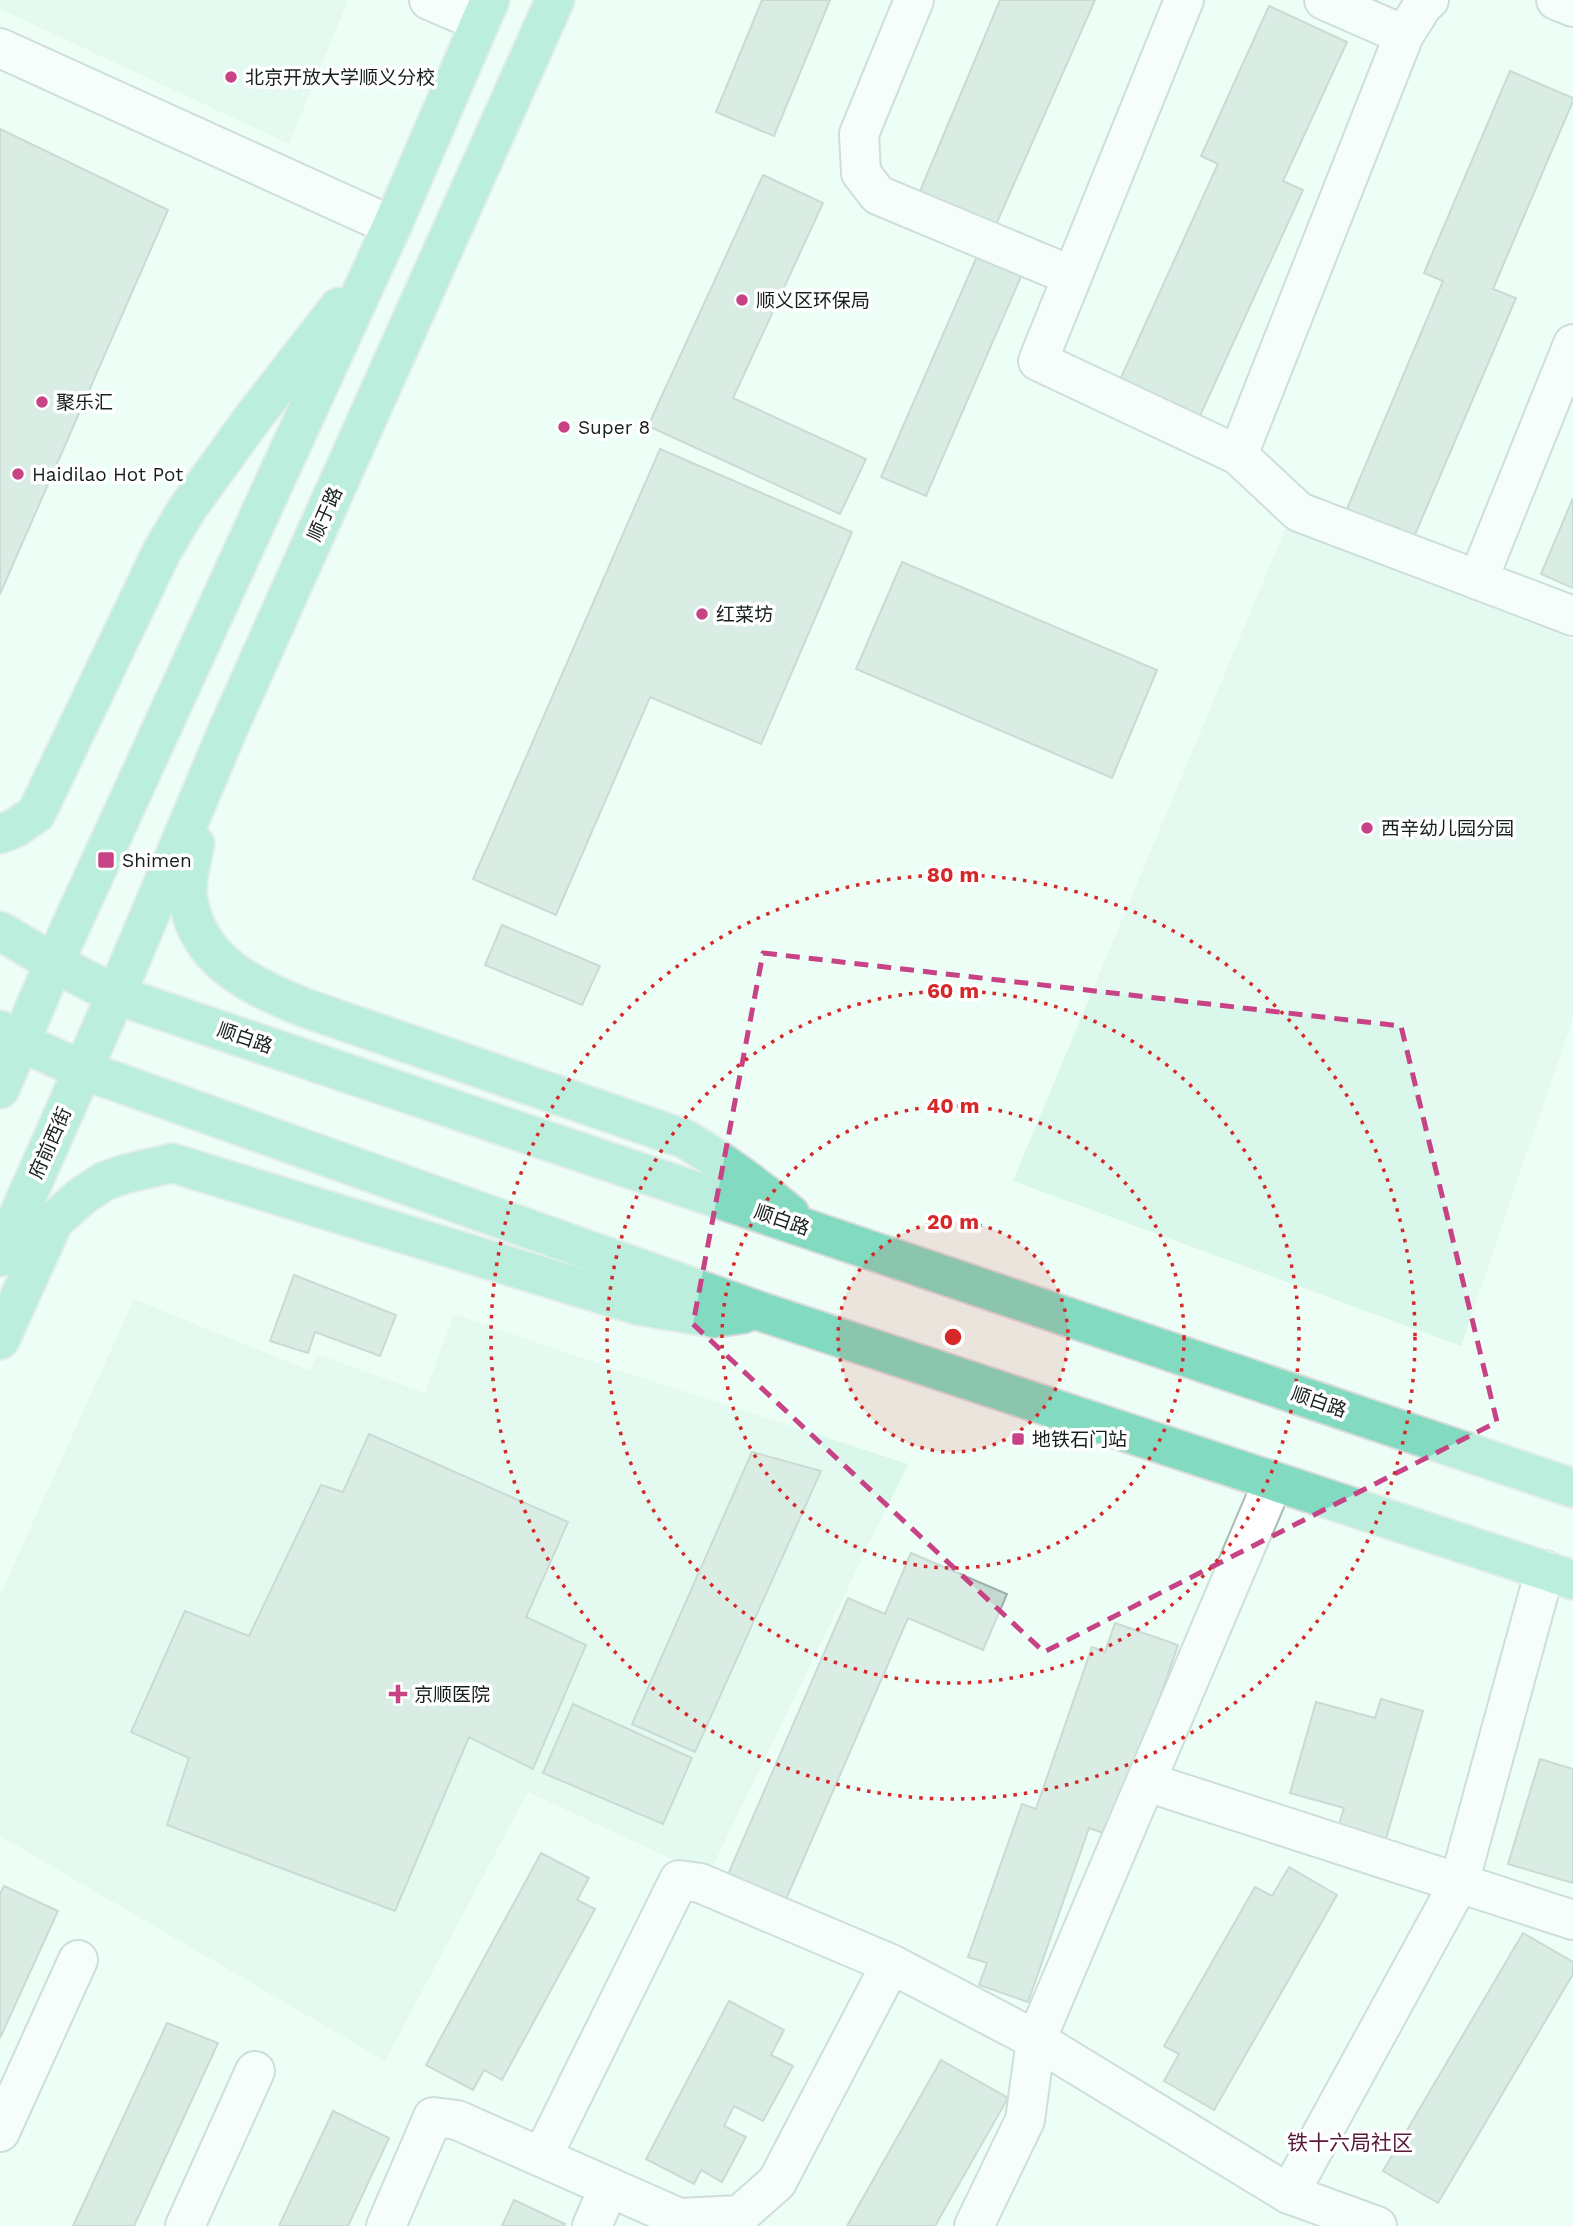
<svg xmlns="http://www.w3.org/2000/svg" width="1573" height="2226" font-family="'Work Sans','Noto Sans SC',sans-serif">
<rect width="100%" height="100%" fill="#edfef6"/>
<g fill="#d9f7ea">
<path d="M0 0H348L289 144 0 9Z"/>
<path d="M1285 529 1573 639V1018L1461 1346 1013 1181Z"/>
<path d="M134 1299 311 1371 317 1354 425 1393 454 1314 600 1364 908 1464 708 1876 528 1792 385 2061 0 1836V1595Z"/>
</g>
<g fill="#c4d9d0" stroke="#9db1a8" stroke-width="2">
<path d="M762 0H830L774 136 716 112Z"/>
<path d="M1000 0H1095L995 227 918 196Z"/>
<path d="M1269 6 1347 42 1283 181 1303 190 1199 418 1119 382 1218 164 1201 156Z"/>
<path d="M1510 71 1573 98V101L1493 289 1516 298 1411 544 1344 516 1443 281 1424 273Z"/>
<path d="M0 129 168 210 0 594Z"/>
<path d="M763 175 823 203 733 398 866 459 840 514 648 426Z"/>
<path d="M978 254 1022 274 926 496 881 477Z"/>
<path d="M660 449 852 532 761 744 650 697 556 915 473 879Z"/>
<path d="M1573 498V588L1541 574Z"/>
<path d="M902 562 1157 670 1112 778 856 669Z"/>
<path d="M502 925 600 966 582 1005 485 965Z"/>
<path d="M294 1275 396 1315 380 1356 315 1332 308 1353 270 1341Z"/>
<path d="M369 1434 568 1522 526 1617 586 1645 533 1769 469 1737 395 1911 167 1825 189 1758 131 1732 185 1611 249 1636 321 1485 343 1492Z"/>
<path d="M752 1452 821 1471 695 1752 632 1724Z"/>
<path d="M911 1553 1007 1594 983 1650 908 1618 784 1904 726 1879 848 1598 885 1614Z"/>
<path d="M1115 1623 1178 1645 1112 1836 1089 1828 1028 2002 979 1985 987 1963 968 1957 1022 1804 1036 1809 1092 1647 1105 1652Z"/>
<path d="M1381 1699 1423 1711 1385 1842 1338 1828 1344 1808 1290 1793 1316 1702 1375 1718Z"/>
<path d="M573 1704 692 1758 663 1824 543 1773Z"/>
<path d="M1540 1759 1573 1769V1883L1508 1864Z"/>
<path d="M541 1853 589 1878 577 1900 595 1909 502 2080 484 2070 473 2090 426 2065Z"/>
<path d="M1289 1867 1337 1895 1214 2110 1164 2081 1179 2054 1164 2046 1255 1887 1272 1896Z"/>
<path d="M4 1886 58 1911 0 2038V1894Z"/>
<path d="M1523 1933 1573 1962V1974L1438 2203 1383 2171Z"/>
<path d="M729 2001 784 2030 771 2055 793 2066 763 2121 734 2106 724 2126 746 2137 722 2182 701 2170 694 2184 646 2159Z"/>
<path d="M167 2023 218 2043 134 2226H73Z"/>
<path d="M941 2060 1008 2098 935 2226H847Z"/>
<path d="M333 2111 389 2138 348 2226H279Z"/>
<path d="M514 2200 565 2224 564 2226H502Z"/>
</g>
<g fill="none" stroke-linecap="round" stroke-linejoin="round">
<defs>
<g id="minor">
<path d="M429 0 480 22"/>
<path d="M914 0 859 134 861 173 878 195 1072 276"/>
<path d="M1184 0 1038 361 1238 455 1404 35 1423 5 1429 0"/>
<path d="M1324 0 1404 35"/>
<path d="M1556 0 1573 7"/>
<path d="M0 48 392 226"/>
<path d="M1238 455 1299 512 1573 616"/>
<path d="M1478 580 1573 344"/>
<path d="M1147 1782 1573 1920"/>
<path d="M0 2132 78 1960"/>
<path d="M542 2157 679 1880 700 1883 891 1964"/>
<path d="M1289 2194 1459 1883 1545 1570"/>
<path d="M185 2226 255 2071"/>
<path d="M386 2226 433 2117 457 2120 679 2218 740 2215 777 2182 891 1964 1036 2040 1289 2194 1377 2226"/>
<path d="M592 2226 609 2187"/>
<path d="M974 2226 1025 2120 1036 2040 1273 1482"/>
</g>
<g id="major">
<path d="M0 834 15 828 36 814 162 551 187 509 252 419 339 307"/>
<path d="M195 844C192 860 185 882 188 898 197 962 252 986 305 1008L685 1139C722 1161 756 1186 790 1214"/>
<path d="M0 931 54 963 116 995 1573 1488"/>
<path d="M0 1030 20 1042 83 1070 762 1312 1573 1580"/>
<path d="M0 1089 54 963 392 226 490 0"/>
<path d="M0 1257 116 995 229 727 555 0"/>
<path d="M0 1340 54 1221 82 1196 105 1181 125 1174 172 1163 640 1306 714 1318 743 1314"/>
</g>
</defs>
<use href="#minor" stroke="#a6bbb2" stroke-width="42"/>
<use href="#major" stroke="#dadbdb" stroke-width="42"/>
<use href="#minor" stroke="#fff" stroke-width="38"/>
<use href="#major" stroke="#82dbc0" stroke-width="38"/>
</g>
<path d="M0 0H1573V2226H0ZM763 953 1401 1026 1497 1422 1044 1652 693 1324Z" fill="#edfef6" fill-opacity=".55" fill-rule="evenodd"/>
<path fill="none" stroke="#c74386" stroke-width="5" stroke-dasharray="14 9" stroke-linejoin="round" d="M763 953 1401 1026 1497 1422 1044 1652 693 1324Z"/>
<circle cx="953" cy="1337" r="115" fill="#d62828" fill-opacity=".12"/>
<g fill="none" stroke="#d62828" stroke-width="3.5" stroke-dasharray="3.5 7">
<circle cx="953" cy="1337" r="115"/>
<circle cx="953" cy="1337" r="231"/>
<circle cx="953" cy="1337" r="346"/>
<circle cx="953" cy="1337" r="462"/>
</g>
<g fill="#c74386" stroke="#fff" stroke-width="2.5">
<circle cx="231" cy="77" r="7"/>
<circle cx="742" cy="300" r="7"/>
<circle cx="42" cy="402" r="7"/>
<circle cx="564" cy="427" r="7"/>
<circle cx="18" cy="474" r="7"/>
<circle cx="702" cy="614" r="7"/>
<circle cx="1367" cy="828" r="7"/>
<rect x="97" y="851" width="18" height="18" rx="3.5"/>
<rect x="1011" y="1432" width="14" height="14" rx="3.5"/>
<path d="M394.5 1683.5h7v7h7v7h-7v7h-7v-7h-7v-7h7z"/>
</g>
<g text-anchor="middle" dominant-baseline="central" stroke-width="7" stroke-linejoin="round" paint-order="stroke">
<g font-size="19" fill="#171f1b" stroke="#fff" text-anchor="start">
<text x="245" y="77">北京开放大学顺义分校</text>
<text x="756" y="300">顺义区环保局</text>
<text x="56" y="402">聚乐汇</text>
<text x="578" y="427">Super 8</text>
<text x="32" y="474">Haidilao Hot Pot</text>
<text x="716" y="614">红菜坊</text>
<text x="1381" y="828">西辛幼儿园分园</text>
<text x="122" y="860">Shimen</text>
<text x="1032" y="1439">地铁石门站</text>
<text x="414" y="1694">京顺医院</text>
</g>
<g font-size="19" fill="#171f1b" stroke="#fff">
<text transform="translate(325 514) rotate(-66)">顺于路</text>
<text transform="translate(245 1038) rotate(19)">顺白路</text>
<text transform="translate(50 1143) rotate(-66)">府前西街</text>
<text transform="translate(782 1220) rotate(19)">顺白路</text>
<text transform="translate(1319 1402) rotate(19)">顺白路</text>
</g>
<g font-size="21" fill="#581838" stroke="#fff">
<text x="1350" y="2142">铁十六局社区</text>
</g>
</g>
<circle cx="953" cy="1337" r="10" fill="#d62828" stroke="#fff" stroke-width="3.5"/>
<g font-size="21" text-anchor="middle" font-weight="bold" fill="#d62828" stroke="#fff" stroke-width="7" stroke-linejoin="round" paint-order="stroke">
<text x="953" y="882">80 m</text>
<text x="953" y="998">60 m</text>
<text x="953" y="1113">40 m</text>
<text x="953" y="1229">20 m</text>
</g>
</svg>
